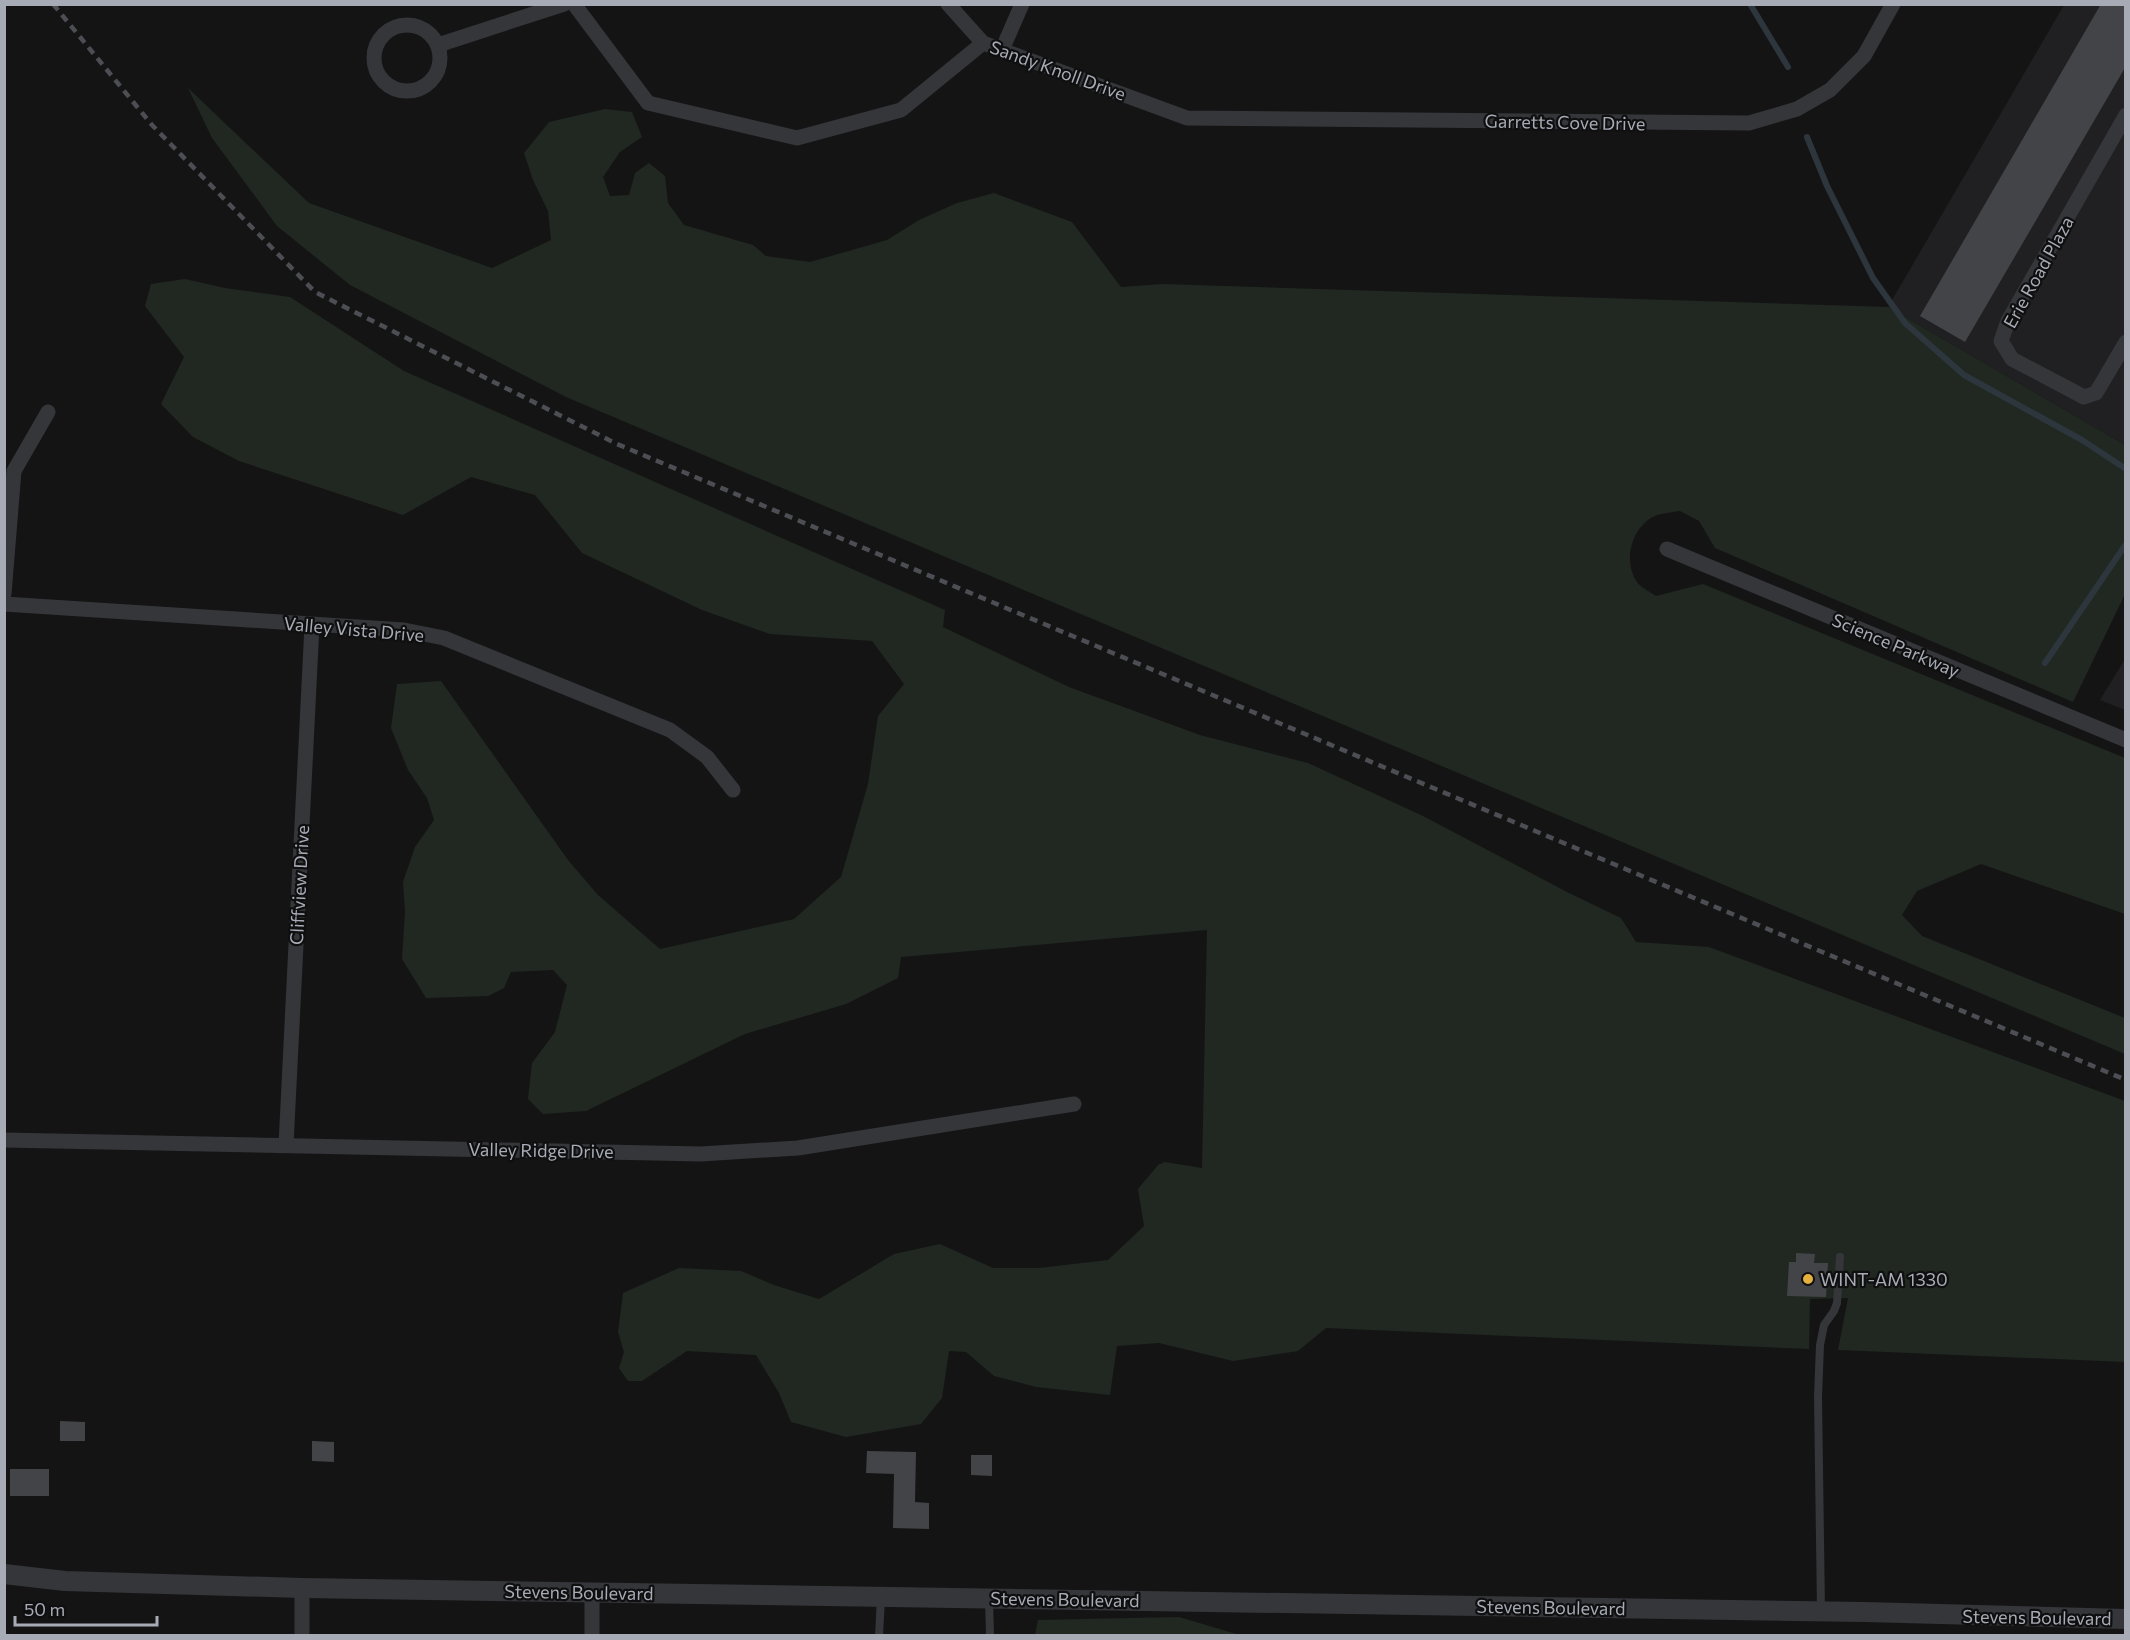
<svg xmlns="http://www.w3.org/2000/svg" width="2130" height="1640" font-family="Commissioner,sans-serif">
<rect width="100%" height="100%" fill="#141415"/>
<g fill="#202022">
<path d="M2064 5H2125V445L1888 307Z"/>
<path d="M2125 659V710L2100 700Z"/>
</g>
<g fill="#202821">
<path d="M188 88 309 203 492 268 551 240 548 211 533 180 524 153 549 122 605 109 632 112 642 137 620 152 603 177 610 196 629 195 635 173 649 163 665 176 668 203 684 225 753 245 766 256 810 262 887 240 919 220 957 203 994 193 1072 222 1121 287 1163 284 1888 307 2125 445V594L2073 702 1715 548 1699 521 1680 511C1673 512 1664 513 1657 515 1632 525 1622 560 1637 582 1641 588 1651 592 1656 596L1703 584 2125 758V914L1981 864 1917 891 1902 915 1922 936 2125 1018V1054L566 397 350 285 277 226 212 138Z"/>
<path d="M185 279 225 288 290 297 404 371 945 610 943 627 1069 687 1200 735 1308 763 1423 816 1567 892 1621 918 1636 942 1709 947 2125 1101V1362L1838 1350 1848 1298 1810 1299 1809 1349 1326 1328 1298 1351 1233 1361 1159 1343 1117 1346 1110 1395 1036 1387 994 1376 966 1352 949 1351 942 1398 921 1424 846 1437 791 1422 779 1393 756 1355 687 1351 642 1381H628L619 1368 624 1352 618 1332 623 1293 679 1268 741 1271 774 1285 819 1299 894 1254 940 1244 993 1268H1039L1108 1260 1144 1226 1138 1189 1158 1165 1165 1162 1202 1168 1207 930 901 957 898 978 846 1004 745 1034 586 1111 543 1114 528 1099 532 1063 555 1032 567 985 553 970 511 972 504 988 488 996 426 998 402 959 405 912 403 882 415 847 434 820 427 798 408 770 391 728 397 684 441 681 568 860 598 895 660 949 794 919 841 877 868 784 878 716 904 684 872 641 770 634 702 610 582 553 535 495 471 477 403 515 239 461 193 437 161 404 184 357 145 306 151 284Z"/>
<path d="M1179 1617 1240 1635H1035L1038 1620Z"/>
</g>
<g fill="none" stroke-linecap="round" stroke-linejoin="round">
<g stroke="#2e363d" stroke-width="6">
<path d="M1750 4 1788 67"/>
<path d="M1807 137 1827 186 1873 278 1905 323 1964 375 2082 440 2126 469"/>
<path d="M2045 663 2126 544"/>
</g>
</g>
<g fill="#434448">
<path d="M2101 4H2126V66L1965 342 1920 316Z"/>
<path d="M1796 1253 1815 1254 1814 1263H1828L1826 1297 1787 1296 1789 1262H1796Z"/>
<path d="M60 1421 85 1422V1441H60Z"/>
<path d="M312 1441 334 1442V1462L312 1461Z"/>
<path d="M867 1451 916 1452 915 1502 929 1503V1529L893 1528 894 1474 866 1473Z"/>
<path d="M971 1455H992V1476L971 1475Z"/>
<rect x="10" y="1469" width="39" height="27"/>
</g>
<g fill="none" stroke-linecap="round" stroke-linejoin="round">
<g stroke="#35363a" stroke-width="8">
<path d="M989 1598 990 1636"/>
<path d="M1821 1610 1818 1397 1820 1345 1824 1325 1834 1311 1837 1303 1840 1257"/>
<path d="M879 1636 881 1598"/>
</g>
<g stroke="#35363a" stroke-width="15">
<path d="M574 4 648 103 797 138 901 110 983 43 1187 118 1749 123 1797 109 1830 90 1864 56 1893 4"/>
<path d="M948 4 983 43"/>
<circle cx="407" cy="58" r="33"/>
<path d="M438 45 564 4"/>
<path d="M1002 50 1022 4"/>
<path d="M2126 115 2008 321 2001 341 2012 359 2084 397 2096 393 2126 342"/>
<path d="M1667 549 2126 740"/>
<path d="M4 594 14 471 48 412"/>
<path d="M4 604 404 630 444 638 670 730 707 757 733 790"/>
<path d="M4 1140 701 1154 798 1148 1074 1104"/>
<path d="M286 1145 312 625"/>
<path d="M302 1588V1636"/>
<path d="M592 1636V1592"/>
</g>
<path stroke="#35363a" stroke-width="20" d="M4 1574 65 1581 302 1588 1865 1612 2126 1619"/>
<path stroke="#4c4e53" stroke-width="4.5" stroke-dasharray="8 6" stroke-linecap="butt" d="M53 4 152 125 315 292 617 444 2126 1080"/>
</g>
<circle fill="#e4b13e" stroke="#0f0f10" stroke-width="2" cx="1808" cy="1279" r="6"/>
<g text-anchor="middle" dominant-baseline="central" stroke-width="4.5" stroke-linejoin="round" paint-order="stroke">
<g font-size="18" fill="#a7abb5" stroke="#0f0f10">
<text transform="translate(1058 70) rotate(20)">Sandy Knoll Drive</text>
<text transform="translate(1565 122) rotate(1)">Garretts Cove Drive</text>
<text transform="translate(2038 272) rotate(-61)">Erie Road Plaza</text>
<text transform="translate(354 629) rotate(5)">Valley Vista Drive</text>
<text transform="translate(1896 645) rotate(23)">Science Parkway</text>
<text transform="translate(299 885) rotate(-87)">Cliffview Drive</text>
<text transform="translate(541 1150) rotate(1)">Valley Ridge Drive</text>
<text transform="translate(579 1592) rotate(1)">Stevens Boulevard</text>
<text transform="translate(1065 1599) rotate(1)">Stevens Boulevard</text>
<text transform="translate(1551 1607) rotate(1)">Stevens Boulevard</text>
<text transform="translate(2037 1617) rotate(1)">Stevens Boulevard</text>
</g>
<g font-size="18" fill="#a7abb5" stroke="#0f0f10" text-anchor="start">
<text x="1820" y="1279">WINT-AM 1330</text>
</g>
</g>
<rect width="2130" height="1640" fill="none" stroke="#a7abb5" stroke-width="12"/>
<path d="M15 1616v9h142v-9" fill="none" stroke="#a7abb5" stroke-width="3"/>
<text x="24" y="1616" font-size="18" fill="#a7abb5" stroke="#0f0f10" stroke-width="4.5" paint-order="stroke">50 m</text>
</svg>
